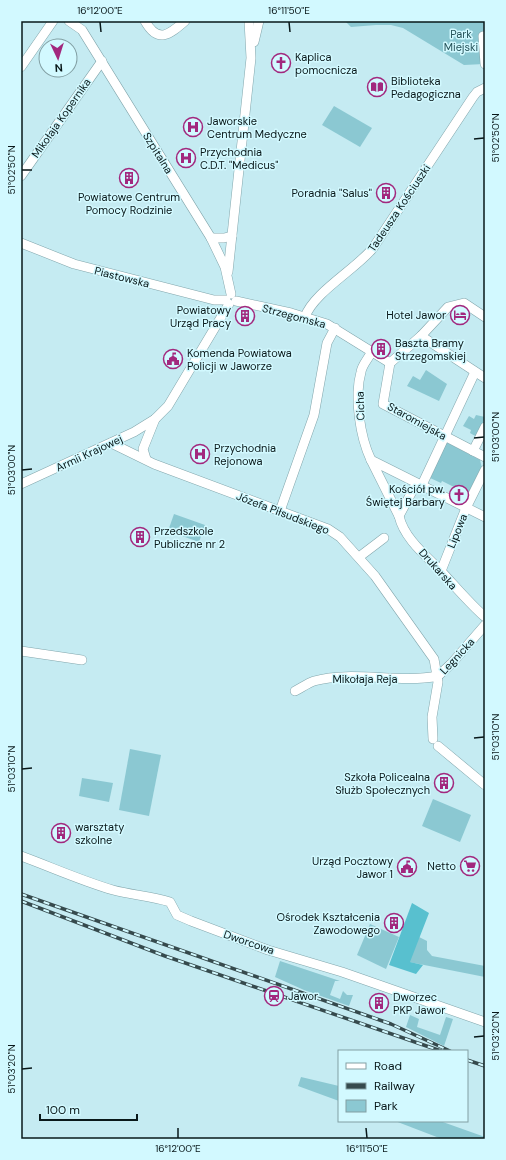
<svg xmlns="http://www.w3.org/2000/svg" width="506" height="1160" font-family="'DM Sans',sans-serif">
<rect width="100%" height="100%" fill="#c5ebf2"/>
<g fill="#8bc8d2">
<path d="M345 21H485L484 64 464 65 403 28 391 25H376L351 27Z"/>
<path d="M334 106 372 128 360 147 322 125Z"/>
<path d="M426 370 447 384 439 401 407 386 413 376 420 380Z"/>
<path d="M476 415 485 417 477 437 470 433 471 430 463 426 469 416 474 419Z"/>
<path d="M446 442 480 460 482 468 468 494 442 481 441 483 428 477Z"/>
<path d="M174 514 205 525 199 542 168 531Z"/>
<path d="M130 749 161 755 149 816 119 810Z"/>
<path d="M82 778 113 783 109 802 79 796Z"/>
<path d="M433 799 471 815 460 842 422 826Z"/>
<path d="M370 924 399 937 386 969 357 955Z"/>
<path d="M419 937 427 941V950L432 956 485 966V977L409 962Z"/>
<path d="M280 961 340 981H335L330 995 340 999 343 991 347 995H353L349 1006 304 990 275 977Z"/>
<path d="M410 1015 419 1019 417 1027 440 1035 446 1017 453 1019 444 1046 406 1027Z"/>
<path d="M301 1077 339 1086V1101L298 1086Z"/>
<path d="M395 1121H440L485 1137V1139H442Z"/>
</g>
<path fill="#58c0cf" d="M412 903 429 913 410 962 423 965 416 974 389 965Z"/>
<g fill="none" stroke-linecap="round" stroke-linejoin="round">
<defs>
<g id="minor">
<path d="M69 21 82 30 211 238 225 267 231 294"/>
<path d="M145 21C158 44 169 35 185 21"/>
<path d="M483 36 485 64"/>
<path d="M254 42 259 21"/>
<path d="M21 67 53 21"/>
<path d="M21 176 102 61"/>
<path d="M211 238H224L232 236"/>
<path d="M21 243 74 264 214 300H226"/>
<path d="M228 272 251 58 249 21"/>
<path d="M236 301 291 313 327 324 390 363"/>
<path d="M305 317C313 293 356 269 373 248L473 97 477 92 485 88"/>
<path d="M421 336 448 307 464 303 485 317"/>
<path d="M390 363 383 404 485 457"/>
<path d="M390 363 421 336 485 378"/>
<path d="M111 443 154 464 328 529 340 537 375 576 434 659 438 682 432 717 433 739"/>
<path d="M473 451 485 427"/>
<path d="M146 459 143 449 155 419"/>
<path d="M371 460C360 437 354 397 361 372 362 365 368 359 371 353"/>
<path d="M21 484 134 432 155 419 168 406 229 304"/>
<path d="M416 484 399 516 371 460 485 517"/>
<path d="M421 487 475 372"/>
<path d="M280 511 314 415 327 343 335 328"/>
<path d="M399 516C404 538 425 555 440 570 455 586 468 602 485 617"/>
<path d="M359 557 384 538"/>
<path d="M441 571 466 508 485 470"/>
<path d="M21 651 82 660"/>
<path d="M438 676 452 663 485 625"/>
<path d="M295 691C301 688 308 683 314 681 354 670 397 684 438 676"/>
<path d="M438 746 485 785"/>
<path d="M21 856C51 867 82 881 113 890 132 895 151 896 170 902L177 915 191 921 268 950 342 972 485 1022"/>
</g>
</defs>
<use href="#minor" stroke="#82a6ac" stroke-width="10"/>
<use href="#minor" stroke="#fff" stroke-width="9"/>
<defs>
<g id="rail">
<path d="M21 894 391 1024 450 1051"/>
<path d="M21 901 165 956 441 1051"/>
<path d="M467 1060 485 1066"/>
</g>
</defs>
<use href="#rail" stroke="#364a4d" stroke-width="3.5"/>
<use href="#rail" stroke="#d2f9ff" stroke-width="2" stroke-dasharray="6" stroke-linecap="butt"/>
</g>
<path fill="none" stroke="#09181a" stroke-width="1.5" d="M100 22 101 32M289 22 290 32M474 139 484 138M22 170H32M474 438 484 437M22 470 32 469M474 738 484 737M22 769 32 768M474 1037 484 1036M22 1069 32 1068M178 1128V1138M366 1128 367 1138"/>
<defs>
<symbol id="church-ring" viewBox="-11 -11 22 22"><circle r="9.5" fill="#d2f9ff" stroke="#a2287e" stroke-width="1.5"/><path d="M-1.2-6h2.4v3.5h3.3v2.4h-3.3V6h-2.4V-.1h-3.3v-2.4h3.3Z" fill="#a2287e"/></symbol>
<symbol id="library-ring" viewBox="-11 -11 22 22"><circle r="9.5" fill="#d2f9ff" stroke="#a2287e" stroke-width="1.5"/><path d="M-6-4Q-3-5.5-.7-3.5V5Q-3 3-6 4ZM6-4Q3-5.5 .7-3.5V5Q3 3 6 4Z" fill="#a2287e"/></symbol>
<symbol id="hospital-ring" viewBox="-11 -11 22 22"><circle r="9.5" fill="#d2f9ff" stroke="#a2287e" stroke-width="1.5"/><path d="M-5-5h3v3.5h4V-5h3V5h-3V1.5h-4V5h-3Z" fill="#a2287e"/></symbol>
<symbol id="building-ring" viewBox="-11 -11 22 22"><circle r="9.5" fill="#d2f9ff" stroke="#a2287e" stroke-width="1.5"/><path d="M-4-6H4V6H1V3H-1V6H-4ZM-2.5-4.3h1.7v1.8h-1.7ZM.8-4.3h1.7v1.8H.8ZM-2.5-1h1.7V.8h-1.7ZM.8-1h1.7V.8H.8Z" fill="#a2287e"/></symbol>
<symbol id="hotel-ring" viewBox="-11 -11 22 22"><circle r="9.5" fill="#d2f9ff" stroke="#a2287e" stroke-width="1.5"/><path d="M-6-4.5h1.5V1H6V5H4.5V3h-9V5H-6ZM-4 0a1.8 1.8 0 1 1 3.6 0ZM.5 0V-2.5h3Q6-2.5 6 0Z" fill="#a2287e"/></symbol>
<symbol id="civic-ring" viewBox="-11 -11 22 22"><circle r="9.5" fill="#d2f9ff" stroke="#a2287e" stroke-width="1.5"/><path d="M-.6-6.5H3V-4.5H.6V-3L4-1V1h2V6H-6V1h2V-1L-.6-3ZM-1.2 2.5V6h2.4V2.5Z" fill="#a2287e"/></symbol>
<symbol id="supermarket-ring" viewBox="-11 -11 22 22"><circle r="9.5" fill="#d2f9ff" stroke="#a2287e" stroke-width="1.5"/><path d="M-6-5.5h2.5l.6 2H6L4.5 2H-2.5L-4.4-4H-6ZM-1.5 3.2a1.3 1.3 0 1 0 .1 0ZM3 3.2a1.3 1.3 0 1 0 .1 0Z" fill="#a2287e"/></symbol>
<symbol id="station-ring" viewBox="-11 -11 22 22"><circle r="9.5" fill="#d2f9ff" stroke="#a2287e" stroke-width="1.5"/><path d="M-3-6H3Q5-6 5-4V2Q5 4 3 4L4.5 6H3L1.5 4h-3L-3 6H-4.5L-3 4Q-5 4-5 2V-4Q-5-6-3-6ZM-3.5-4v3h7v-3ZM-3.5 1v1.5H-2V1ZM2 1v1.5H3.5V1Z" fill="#a2287e"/></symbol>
</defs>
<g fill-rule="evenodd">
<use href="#church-ring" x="270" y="52" width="22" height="22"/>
<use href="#library-ring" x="366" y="76" width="22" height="22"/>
<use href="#hospital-ring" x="182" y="116" width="22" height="22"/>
<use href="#hospital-ring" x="175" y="147" width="22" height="22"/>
<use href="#building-ring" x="118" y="167" width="22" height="22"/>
<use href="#building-ring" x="375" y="182" width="22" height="22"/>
<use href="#hotel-ring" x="449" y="304" width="22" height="22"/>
<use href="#building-ring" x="234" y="305" width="22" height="22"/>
<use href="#building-ring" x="370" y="338" width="22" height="22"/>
<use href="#civic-ring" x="162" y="348" width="22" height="22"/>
<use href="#hospital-ring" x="189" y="443" width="22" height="22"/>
<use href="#church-ring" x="448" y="484" width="22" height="22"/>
<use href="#building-ring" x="129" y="526" width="22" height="22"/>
<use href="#building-ring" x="433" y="772" width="22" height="22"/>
<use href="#building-ring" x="50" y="822" width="22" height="22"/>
<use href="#supermarket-ring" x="459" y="855" width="22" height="22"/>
<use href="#civic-ring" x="396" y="856" width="22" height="22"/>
<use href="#building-ring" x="383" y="912" width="22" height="22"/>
<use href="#station-ring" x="263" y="985" width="22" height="22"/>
<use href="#building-ring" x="368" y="992" width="22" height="22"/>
</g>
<g text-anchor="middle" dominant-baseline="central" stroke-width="3" stroke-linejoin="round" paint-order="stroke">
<g font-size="11" fill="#26535a" stroke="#d2f9ff">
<text x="461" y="34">Park<tspan x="461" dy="13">Miejski</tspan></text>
</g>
<g font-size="11" fill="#09181a" stroke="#d2f9ff" text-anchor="start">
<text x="295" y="57">Kaplica<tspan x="295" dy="13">pomocnicza</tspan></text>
<text x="391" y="81">Biblioteka<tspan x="391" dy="13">Pedagogiczna</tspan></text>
<text x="207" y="121">Jaworskie<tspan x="207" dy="13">Centrum Medyczne</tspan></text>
<text x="200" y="152">Przychodnia<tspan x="200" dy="13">C.D.T. "Medicus"</tspan></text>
<text x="372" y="193" text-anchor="end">Poradnia "Salus"</text>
<text x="129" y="197" text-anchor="middle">Powiatowe Centrum<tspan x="129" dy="13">Pomocy Rodzinie</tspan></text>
<text x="231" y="310" text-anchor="end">Powiatowy<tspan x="231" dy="13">Urząd Pracy</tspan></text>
<text x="446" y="315" text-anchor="end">Hotel Jawor</text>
<text x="395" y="343">Baszta Bramy<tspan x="395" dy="13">Strzegomskiej</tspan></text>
<text x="187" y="353">Komenda Powiatowa<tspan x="187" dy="13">Policji w Jaworze</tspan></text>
<text x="214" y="448">Przychodnia<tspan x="214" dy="13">Rejonowa</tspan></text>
<text x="445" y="489" text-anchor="end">Kościół pw.<tspan x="445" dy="13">Świętej Barbary</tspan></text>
<text x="154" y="531">Przedszkole<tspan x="154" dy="13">Publiczne nr 2</tspan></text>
<text x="430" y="777" text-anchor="end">Szkoła Policealna<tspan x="430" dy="13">Służb Społecznych</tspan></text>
<text x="75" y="827">warsztaty<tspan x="75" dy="13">szkolne</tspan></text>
<text x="393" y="861" text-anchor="end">Urząd Pocztowy<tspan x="393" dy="13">Jawor 1</tspan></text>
<text x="456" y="866" text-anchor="end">Netto</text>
<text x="380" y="917" text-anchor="end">Ośrodek Kształcenia<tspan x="380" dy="13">Zawodowego</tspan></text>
<text x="288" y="996">Jawor</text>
<text x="393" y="997">Dworzec<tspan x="393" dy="13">PKP Jawor</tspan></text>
</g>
<g font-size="11" fill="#09181a" stroke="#d2f9ff">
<text transform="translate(61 118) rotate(-55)">Mikołaja Kopernika</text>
<text transform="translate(158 153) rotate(58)">Szpitalna</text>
<text transform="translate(399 208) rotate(-56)">Tadeusza Kościuszki</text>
<text transform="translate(122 277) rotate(14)">Piastowska</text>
<text transform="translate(294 316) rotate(15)">Strzegomska</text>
<text transform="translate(360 406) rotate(-92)">Cicha</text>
<text transform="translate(417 421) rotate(29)">Staromiejska</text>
<text transform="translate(89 453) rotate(-25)">Armii Krajowej</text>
<text transform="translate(283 513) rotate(21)">Józefa Piłsudskiego</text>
<text transform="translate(457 531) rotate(-68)">Lipowa</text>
<text transform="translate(438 569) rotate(48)">Drukarska</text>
<text transform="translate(457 656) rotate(-47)">Legnicka</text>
<text x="365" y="679">Mikołaja Reja</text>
<text transform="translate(249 942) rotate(19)">Dworcowa</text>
</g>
</g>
<rect width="506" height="1160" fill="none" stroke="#d2f9ff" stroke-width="44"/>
<rect x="338" y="1050" width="130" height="72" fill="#d2f9ff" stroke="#829fa3"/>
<rect x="346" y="1063" width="20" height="6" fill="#ffffff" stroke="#829fa3"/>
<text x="374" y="1070" font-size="12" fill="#09181a">Road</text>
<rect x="346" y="1083" width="20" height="6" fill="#364a4d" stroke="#829fa3"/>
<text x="374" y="1090" font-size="12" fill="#09181a">Railway</text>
<rect x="346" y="1100" width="20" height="12" fill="#8bc8d2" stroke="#829fa3"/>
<text x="374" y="1110" font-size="12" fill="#09181a">Park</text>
<g transform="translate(58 58) rotate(176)"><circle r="19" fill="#d2f9ff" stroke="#829fa3"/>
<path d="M0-3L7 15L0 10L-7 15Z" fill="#a2287e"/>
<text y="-6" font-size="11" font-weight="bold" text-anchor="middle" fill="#09181a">N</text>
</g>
<path d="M40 1114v6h97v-6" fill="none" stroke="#09181a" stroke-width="2"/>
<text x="46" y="1114" font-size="12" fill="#09181a" stroke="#d2f9ff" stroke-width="3" paint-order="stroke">100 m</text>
<rect x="22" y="22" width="462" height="1116" fill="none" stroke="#09181a" stroke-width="1.5"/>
<g font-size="10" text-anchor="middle" fill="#09181a">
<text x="100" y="14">16°12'00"E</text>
<text x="289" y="14">16°11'50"E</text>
<text transform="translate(495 138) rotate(-90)" y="4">51°02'50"N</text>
<text transform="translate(11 170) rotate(-90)" y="4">51°02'50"N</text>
<text transform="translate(495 437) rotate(-90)" y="4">51°03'00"N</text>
<text transform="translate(11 470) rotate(-90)" y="4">51°03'00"N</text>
<text transform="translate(495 737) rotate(-90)" y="4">51°03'10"N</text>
<text transform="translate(11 769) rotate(-90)" y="4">51°03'10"N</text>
<text transform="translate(495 1036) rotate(-90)" y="4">51°03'20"N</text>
<text transform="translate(11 1069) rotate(-90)" y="4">51°03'20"N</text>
<text x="178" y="1152">16°12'00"E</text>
<text x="367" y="1152">16°11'50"E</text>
</g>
</svg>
